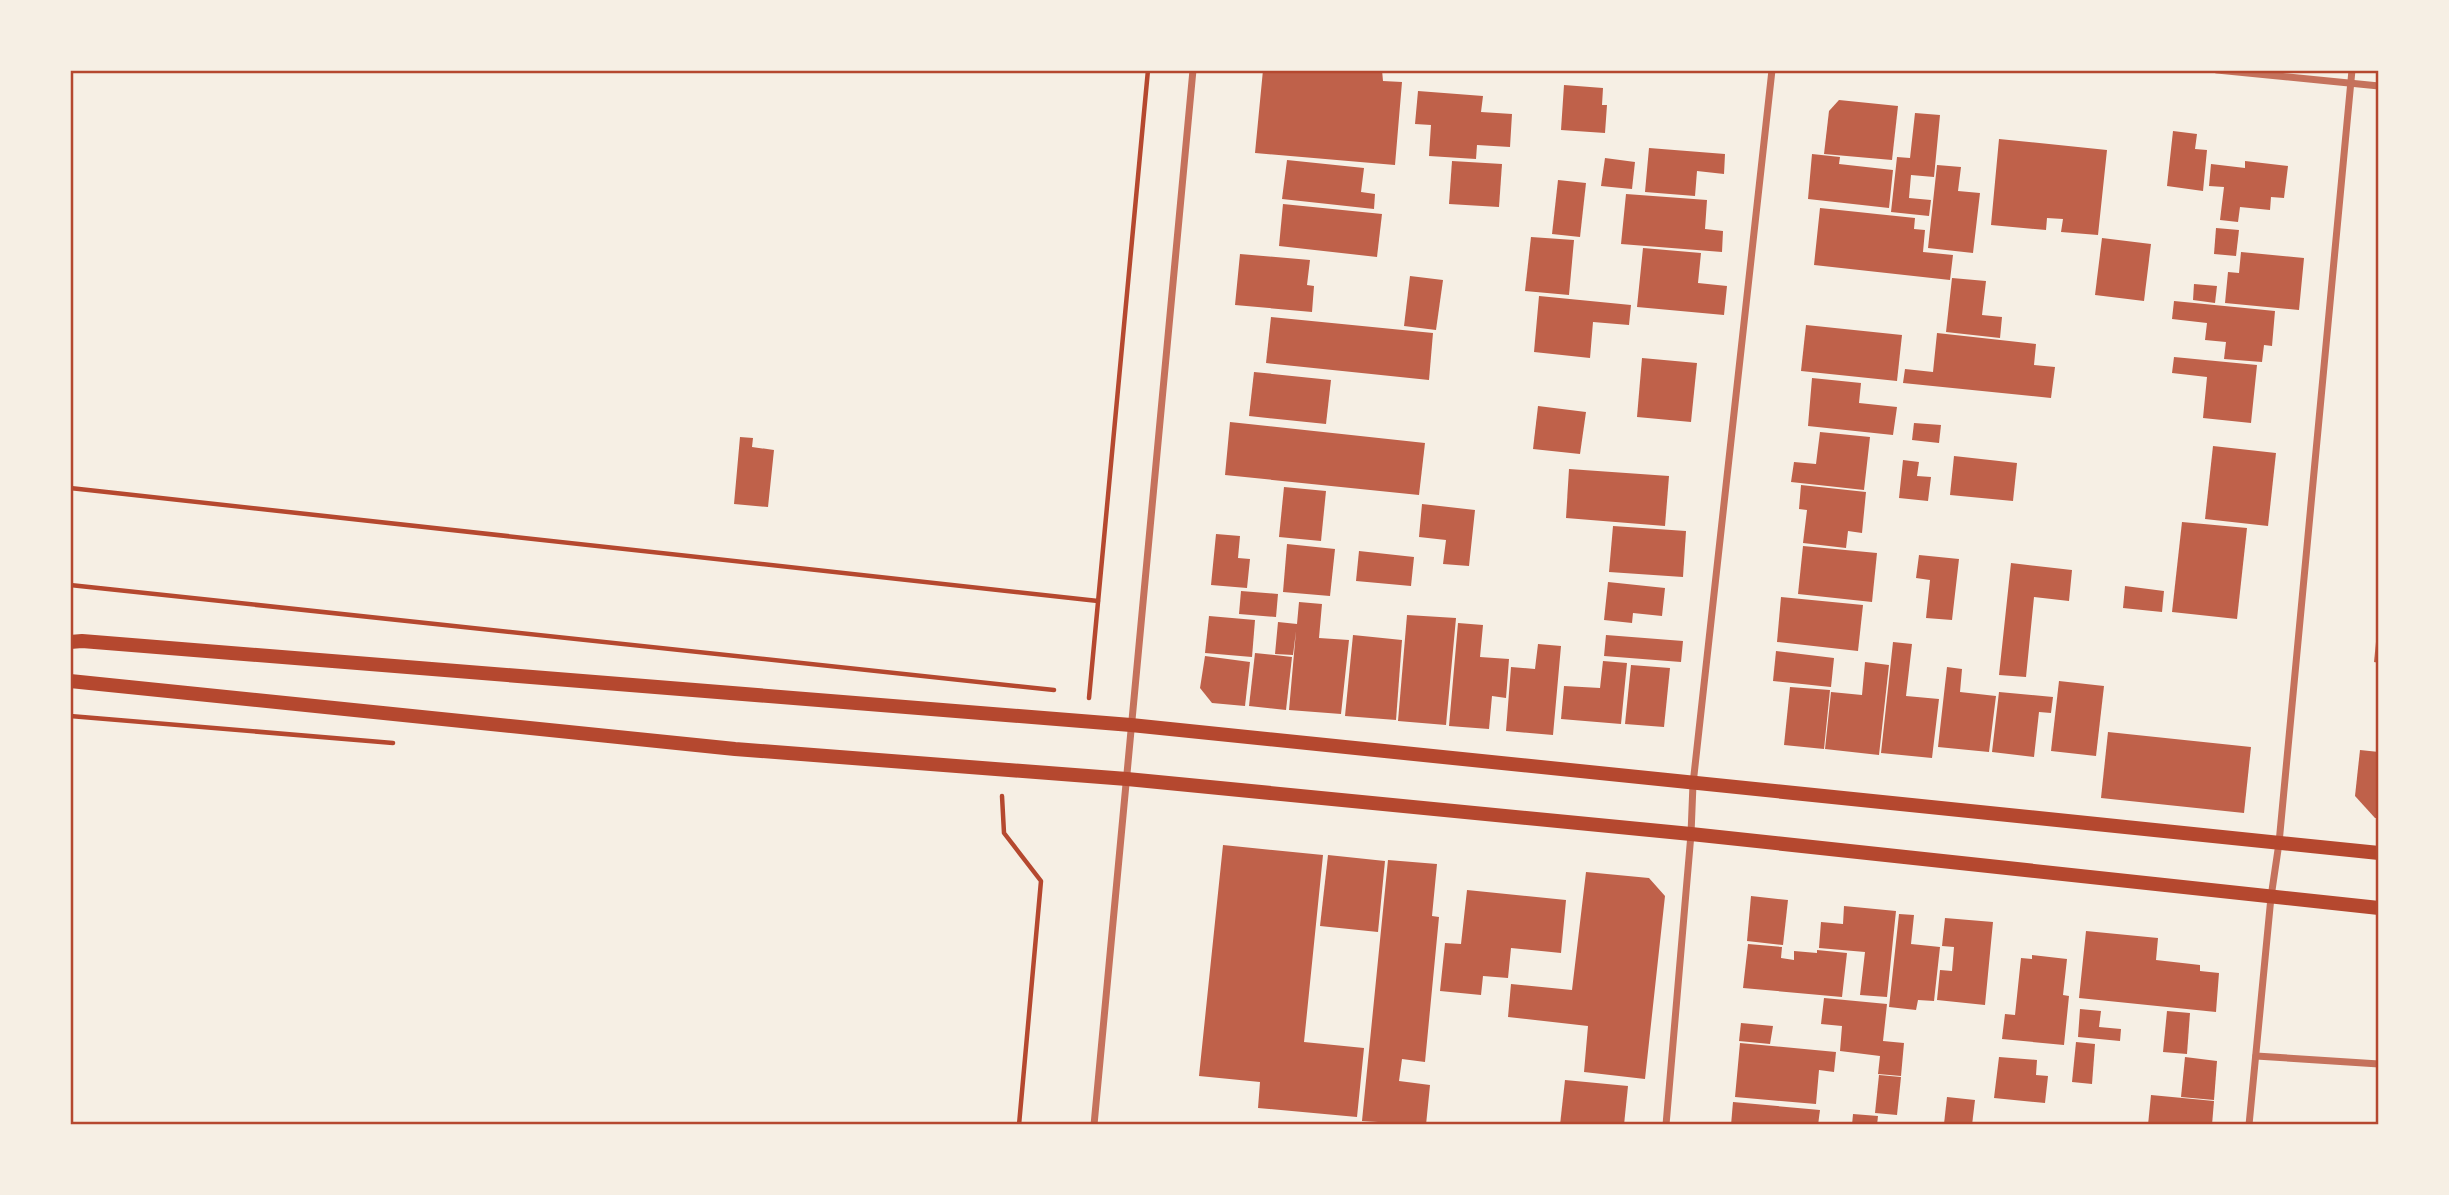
<svg xmlns="http://www.w3.org/2000/svg" width="2449" height="1195" font-family="Figtree,sans-serif">
<rect width="100%" height="100%" fill="#f6efe4"/>
<g fill="#bf614a">
<path d="M1263 70H1382L1383 81 1402 82 1395 165 1255 153Z"/>
<path d="M1564 85 1603 88 1602 105H1607L1605 133 1561 130Z"/>
<path d="M1418 91 1483 96 1481 112 1512 114 1510 147 1477 145 1476 159 1429 156 1431 125 1415 124Z"/>
<path d="M1839 100 1898 106 1892 160 1824 154 1829 111Z"/>
<path d="M1915 113 1940 115 1934 177 1911 175 1909 198 1931 200 1929 216 1891 212 1897 157 1910 158Z"/>
<path d="M2173 131 2197 134 2195 149 2207 150 2203 191 2167 186Z"/>
<path d="M1999 139 2107 150 2098 235 2061 232 2063 219 2047 218 2046 230 1991 225Z"/>
<path d="M1649 148 1725 154 1724 174 1697 171 1695 196 1645 192Z"/>
<path d="M1812 154 1840 157 1839 164 1893 170 1889 208 1808 199Z"/>
<path d="M1605 158 1635 162 1632 189 1601 186Z"/>
<path d="M1287 160 1364 168 1361 192 1375 194 1374 209 1282 199Z"/>
<path d="M1452 161 1502 164 1499 207 1449 204Z"/>
<path d="M2245 161 2288 166 2284 198 2271 197 2270 210 2240 207 2238 222 2220 220 2224 187 2209 186 2211 164 2245 168Z"/>
<path d="M1937 165 1961 167 1958 191 1980 193 1973 253 1928 248Z"/>
<path d="M1558 180 1586 183 1580 237 1552 234Z"/>
<path d="M1626 194 1707 200 1705 229 1723 231 1722 252 1621 244Z"/>
<path d="M1283 204 1382 214 1377 257 1279 246Z"/>
<path d="M1820 208 1915 218 1914 229 1925 230 1923 252 1953 255 1950 280 1814 265Z"/>
<path d="M2216 228 2239 230 2236 256 2214 254Z"/>
<path d="M1531 237 1574 240 1569 295 1525 291Z"/>
<path d="M2102 238 2151 244 2144 301 2095 295Z"/>
<path d="M1643 248 1701 253 1698 283 1727 286 1724 315 1637 307Z"/>
<path d="M2241 252 2304 258 2299 310 2225 303 2228 272 2239 273Z"/>
<path d="M1240 254 1310 260 1307 285 1314 286 1312 312 1235 305Z"/>
<path d="M1410 276 1443 280 1436 330 1404 326Z"/>
<path d="M1952 278 1986 281 1982 315 2002 317 2000 338 1946 332Z"/>
<path d="M2194 284 2217 286 2215 303 2193 300Z"/>
<path d="M1539 296 1631 305 1629 325 1593 322 1590 358 1534 352Z"/>
<path d="M2174 301 2275 311 2272 346 2264 345 2262 362 2224 359 2226 342 2205 340 2207 323 2172 319Z"/>
<path d="M1271 317 1433 333 1429 380 1266 363Z"/>
<path d="M1806 325 1902 335 1897 381 1801 371Z"/>
<path d="M1937 333 2036 344 2034 365 2055 367 2051 398 1903 383 1905 369 1933 372Z"/>
<path d="M2174 357 2257 365 2251 423 2203 418 2207 377 2172 373Z"/>
<path d="M1642 358 1697 363 1691 422 1637 417Z"/>
<path d="M1254 372 1331 380 1326 424 1249 416Z"/>
<path d="M1812 378 1861 383 1859 403 1897 407 1893 435 1808 426Z"/>
<path d="M1538 406 1586 412 1580 454 1533 449Z"/>
<path d="M1230 422 1425 443 1419 495 1225 475Z"/>
<path d="M1914 423 1941 425 1939 443 1912 440Z"/>
<path d="M1820 432 1870 437 1864 490 1791 482 1794 462 1816 464Z"/>
<path d="M740 437 753 438 752 447 774 450 768 507 734 504Z"/>
<path d="M2213 446 2276 453 2268 526 2205 519Z"/>
<path d="M1954 456 2017 463 2013 501 1950 495Z"/>
<path d="M1903 460 1919 462 1917 476 1931 477 1928 501 1899 498Z"/>
<path d="M1569 469 1669 476 1665 526 1566 518Z"/>
<path d="M1801 485 1866 492 1862 533 1848 531 1846 548 1803 543 1807 510 1799 509Z"/>
<path d="M1284 487 1326 491 1321 541 1279 537Z"/>
<path d="M1422 504 1475 510 1469 566 1443 564 1446 540 1419 537Z"/>
<path d="M2182 522 2247 528 2237 619 2172 612Z"/>
<path d="M1613 526 1686 531 1683 577 1609 572Z"/>
<path d="M1216 534 1240 536 1238 558 1250 559 1247 588 1211 585Z"/>
<path d="M1287 544 1335 549 1330 596 1283 592Z"/>
<path d="M1803 546 1877 553 1872 602 1798 594Z"/>
<path d="M1359 551 1414 557 1411 586 1356 581Z"/>
<path d="M1919 555 1959 559 1952 620 1926 618 1930 580 1916 578Z"/>
<path d="M2011 563 2072 570 2069 601 2034 597 2026 677 1999 675Z"/>
<path d="M1608 582 1665 588 1662 616 1633 613 1632 623 1604 620Z"/>
<path d="M2125 586 2164 591 2162 612 2123 608Z"/>
<path d="M1241 591 1278 594 1276 617 1239 614Z"/>
<path d="M1781 597 1863 605 1858 651 1777 642Z"/>
<path d="M1299 602 1322 604 1319 638 1349 640 1341 714 1289 710 1296 631 1293 655 1275 654 1278 622 1297 624Z"/>
<path d="M1407 615 1456 618 1446 725 1398 721Z"/>
<path d="M1209 616 1255 620 1252 657 1205 653Z"/>
<path d="M1458 623 1483 625 1480 657 1509 659 1506 698 1492 696 1489 729 1449 726Z"/>
<path d="M2377 632H2379V663L2374 662Z"/>
<path d="M1353 635 1402 640 1396 720 1345 716Z"/>
<path d="M1606 635 1683 641 1681 662 1604 656Z"/>
<path d="M1893 642 1912 644 1906 696 1939 699 1932 758 1881 753Z"/>
<path d="M1538 644 1561 646 1553 735 1506 731 1511 667 1535 669Z"/>
<path d="M1776 651 1834 658 1831 687 1773 681Z"/>
<path d="M1255 653 1292 657 1286 710 1249 706Z"/>
<path d="M1205 656 1250 662 1245 706 1212 703 1200 688Z"/>
<path d="M1603 661 1627 663 1621 724 1561 719 1564 686 1600 688Z"/>
<path d="M1865 662 1889 665 1879 755 1825 749 1831 692 1862 695Z"/>
<path d="M1631 665 1670 668 1664 727 1625 724Z"/>
<path d="M1947 667 1962 669 1960 692 1996 696 1989 752 1938 747Z"/>
<path d="M2059 681 2104 686 2096 756 2051 751Z"/>
<path d="M1790 687 1830 690 1824 749 1784 745Z"/>
<path d="M1999 692 2053 697 2051 713 2039 712 2034 757 1992 752Z"/>
<path d="M2108 732 2251 747 2244 813 2101 798Z"/>
<path d="M2360 750 2379 752V818H2375L2355 796Z"/>
<path d="M1223 845 1323 855 1304 1042 1364 1048 1357 1117 1258 1108 1260 1082 1199 1076Z"/>
<path d="M1328 855 1385 861 1378 932 1320 926Z"/>
<path d="M1388 860 1437 864 1432 916 1439 917 1425 1062 1402 1059 1399 1081 1430 1085 1426 1125 1362 1121Z"/>
<path d="M1586 872 1649 878 1665 896 1645 1079 1584 1072 1588 1026 1508 1017 1511 984 1572 990Z"/>
<path d="M1467 890 1566 900 1561 953 1511 948 1508 978 1483 976 1481 995 1440 991 1445 943 1461 944Z"/>
<path d="M1751 896 1788 900 1783 945 1747 941Z"/>
<path d="M1844 906 1896 911 1887 997 1860 995 1865 952 1819 948 1821 922 1843 924Z"/>
<path d="M1899 914 1914 915 1911 944 1940 947 1934 1001 1918 1000 1916 1010 1889 1007Z"/>
<path d="M1945 918 1993 922 1985 1005 1937 1000 1940 970 1952 971 1954 947 1942 946Z"/>
<path d="M2086 931 2158 938 2156 960 2200 965V971L2219 973 2216 1012 2079 998Z"/>
<path d="M1748 944 1782 947 1781 958 1794 960V951L1817 953V950L1847 953 1842 997 1743 988Z"/>
<path d="M2032 955 2067 959 2063 995 2069 996 2064 1045 2002 1039 2005 1014 2015 1015 2021 958 2032 959Z"/>
<path d="M1824 998 1887 1004 1883 1041 1904 1043 1901 1076 1878 1074 1880 1056 1840 1051 1842 1026 1821 1024Z"/>
<path d="M2080 1009 2101 1011 2099 1027 2121 1029 2120 1041 2078 1037Z"/>
<path d="M2167 1011 2190 1013 2187 1054 2163 1052Z"/>
<path d="M1741 1023 1773 1026 1770 1044 1739 1041Z"/>
<path d="M2076 1042 2095 1044 2092 1084 2072 1082Z"/>
<path d="M1740 1043 1836 1052 1834 1072 1819 1070 1816 1104 1735 1097Z"/>
<path d="M1999 1057 2037 1060 2036 1075 2048 1076 2045 1103 1994 1098Z"/>
<path d="M2185 1057 2217 1061 2214 1100 2181 1097Z"/>
<path d="M1879 1075 1901 1077 1897 1115 1875 1113Z"/>
<path d="M1565 1080 1628 1086 1624 1125H1560Z"/>
<path d="M2151 1095 2214 1101 2212 1125H2148Z"/>
<path d="M1947 1097 1975 1100 1972 1125 1944 1124Z"/>
<path d="M1733 1102 1820 1110 1818 1125H1731Z"/>
<path d="M1853 1114 1878 1116 1877 1125H1852Z"/>
</g>
<g fill="none" stroke-linecap="round" stroke-linejoin="round">
<g stroke="#b5482f" stroke-width="4.5">
<path d="M70 73V70"/>
<path d="M70 488 1098 601"/>
<path d="M70 585 1054 690"/>
<path d="M1089 698 1148 70"/>
<path d="M70 716 393 743"/>
<path d="M1002 796 1004 833 1041 881 1019 1125"/>
</g>
<g stroke="#c5725c" stroke-width="7">
<path d="M2217 70 2379 86"/>
<path d="M2256 1056 2379 1064"/>
<path d="M1094 1125 1193 70"/>
<path d="M1666 1125 1691 834 1693 784 1772 70"/>
<path d="M2249 1125 2271 897 2279 843 2352 70"/>
</g>
<g stroke="#b5482f" stroke-width="14">
<path d="M70 642 82 641 1131 725 2379 853"/>
<path d="M70 681 735 749 1127 779 1691 834 2379 908"/>
</g>
</g>
<rect width="2449" height="1195" fill="none" stroke="#f6efe4" stroke-width="144"/>
<rect x="72" y="72" width="2305" height="1051" fill="none" stroke="#b5482f" stroke-width="2.5"/>
</svg>
